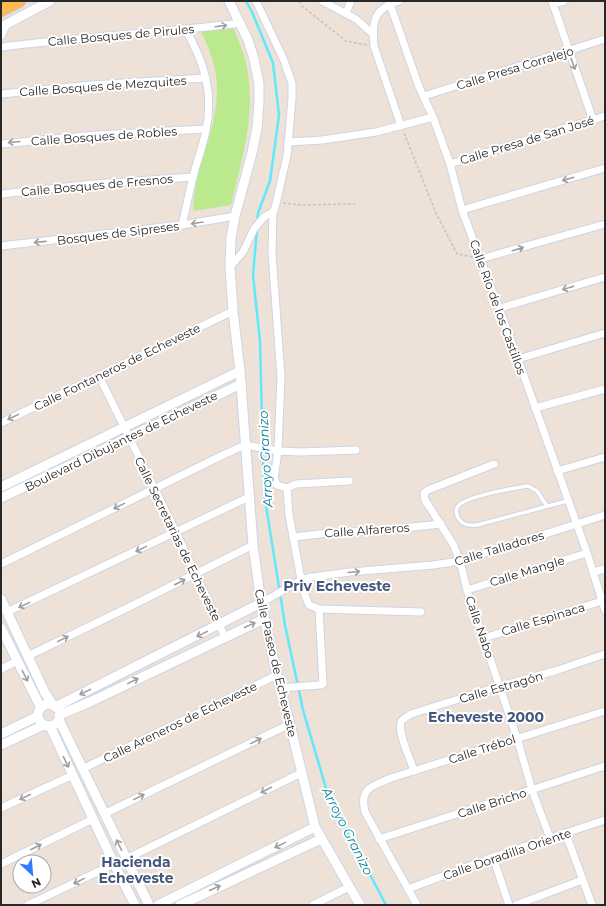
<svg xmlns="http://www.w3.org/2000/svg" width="606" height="906" font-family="Montserrat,sans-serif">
<rect width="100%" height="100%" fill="#ede1d8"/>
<path fill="#bbea8e" d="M233 27C238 40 245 54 247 68 256 114 242 160 231 205L193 211C194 199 195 186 198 174 207 142 221 110 216 75 214 60 207 45 201 31Z"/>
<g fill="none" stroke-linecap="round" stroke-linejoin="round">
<g stroke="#5fe9fb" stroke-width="2.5">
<path d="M246 1 252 12 273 63 279 115 270 181 258 213 257 222"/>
<path d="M257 229 253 275 260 342 264 493 285 625 303 710 328 795 386 905"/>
</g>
<defs>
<path id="service" d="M547 506 537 491 528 486C513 488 469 496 459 505 457 507 457 508 456 511 458 523 465 526 477 525L567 501"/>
<g id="minor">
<path d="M322 1 356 19 373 34"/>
<path d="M389 1 419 87 433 117 450 164 462 210 518 359 587 553 605 610"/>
<path d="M399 1C373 9 372 21 374 46L401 126"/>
<path d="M552 1 593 120"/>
<path d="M553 4 564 1"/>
<path d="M346 13 351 1"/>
<path d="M1 36 7 24"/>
<path d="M1 47C81 37 161 33 241 23"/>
<path d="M1 94 91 85 206 78"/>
<path d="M424 96 605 39"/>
<path d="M288 142 322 140 376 132 433 117"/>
<path d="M1 144 96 135 206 129"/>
<path d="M450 164 605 116"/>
<path d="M1 194 94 184 193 177"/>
<path d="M462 210 605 168"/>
<path d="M273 212 272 253 281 377 278 451 274 478 277 485 287 488"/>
<path d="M182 225C186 209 189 193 193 177 197 161 203 146 206 130 214 93 204 62 186 30"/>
<path d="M1 246 182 225 235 216"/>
<path d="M480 259 605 224"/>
<path d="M230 267 243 252 254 229 264 217 273 212 275 208 287 156 292 98V83L283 58 256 1"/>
<path d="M500 308 605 277"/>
<path d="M518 359 605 333"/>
<path d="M99 376 176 532 225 637"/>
<path d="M535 408 605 389"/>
<path d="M1 423 233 311"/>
<path d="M494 464 428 490 424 493 425 500 453 544 460 561 467 590 517 738 532 790 550 838"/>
<path d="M557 471 605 457"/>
<path d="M287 488 289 515 303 590 309 605 319 609 421 612"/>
<path d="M287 488 296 484 349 481"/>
<path d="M293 537 329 533 375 531 441 524"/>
<path d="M1 564 225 454 245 445 278 451 301 452 356 450"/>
<path d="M593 572 605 569"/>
<path d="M467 590 587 553"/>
<path d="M261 603 301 580 312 577 350 572 433 565 460 561 605 515"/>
<path d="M7 612 249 497"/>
<path d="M484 638 602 601"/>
<path d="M28 656 127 608 253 545"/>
<path d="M1 669 17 661"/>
<path d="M280 688 319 685 323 684 319 609"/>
<path d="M82 769 277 675"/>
<path d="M414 771C411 760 397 732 401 722 403 718 407 717 411 714L500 686 555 671 605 654"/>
<path d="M1 808 73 775"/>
<path d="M104 814 290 724"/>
<path d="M566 834 592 905"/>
<path d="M379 839 605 766"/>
<path d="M493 857 509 905"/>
<path d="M126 859 301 773"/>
<path d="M1 864 93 819"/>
<path d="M408 889 493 857 605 820"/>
<path d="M28 905 114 864"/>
<path d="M313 905 349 887"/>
<path d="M417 905 365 812C359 788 372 786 391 778L605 711"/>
<path d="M516 905 582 880"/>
</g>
<g id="tertiary">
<path d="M229 1 248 40 254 59 259 84V102L257 128 252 153 235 216 231 238 230 267 233 311 240 371 253 545 261 603 280 688 290 724 315 827 360 905"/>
<path d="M1 27 50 1"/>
<path d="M1 487 240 371"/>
<path d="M1 498 241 384"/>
<path d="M1 599 45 693 53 705"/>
<path d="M1 628 41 708"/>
<circle cx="49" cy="715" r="11"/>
<path d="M55 707 261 603"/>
<path d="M59 715 90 702 264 619"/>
<path d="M59 720 149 905"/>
<path d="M50 726 114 864 135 905"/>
<path d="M1 734 38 716"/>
<path d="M1 745 44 725"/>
<path d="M158 905 315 827"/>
<path d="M180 905 321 839"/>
</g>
<path id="primary" d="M1 10 19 1"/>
</defs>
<use href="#service" stroke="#cdd5e4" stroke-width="5.5"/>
<use href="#minor" stroke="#cdd5e4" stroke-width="9"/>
<use href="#tertiary" stroke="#cdd5e4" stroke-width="11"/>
<use href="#primary" stroke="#c3c3c3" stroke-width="14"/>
<g stroke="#c3c3c3" stroke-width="1.5" stroke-dasharray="3 2" stroke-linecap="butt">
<path d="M299 1 302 6 346 41 367 45"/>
<path d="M404 133 436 213 457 254 473 257"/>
<path d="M283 203 303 205 355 204"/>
</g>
<use href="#service" stroke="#fff" stroke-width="3.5"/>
<use href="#minor" stroke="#fff" stroke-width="7"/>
<use href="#tertiary" stroke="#fff" stroke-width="9"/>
<use href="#primary" stroke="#ffba4b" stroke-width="12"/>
</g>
<defs><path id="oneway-shaft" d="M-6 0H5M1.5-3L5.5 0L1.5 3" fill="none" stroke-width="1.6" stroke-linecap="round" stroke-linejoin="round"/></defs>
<g stroke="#9e9e9e">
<use href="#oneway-shaft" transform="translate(221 26) rotate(-7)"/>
<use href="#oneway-shaft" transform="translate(573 64) rotate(71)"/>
<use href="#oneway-shaft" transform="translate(14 142) rotate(175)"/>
<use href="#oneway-shaft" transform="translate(568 179) rotate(164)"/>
<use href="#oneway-shaft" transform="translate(197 223) rotate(171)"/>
<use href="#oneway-shaft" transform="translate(40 242) rotate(174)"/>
<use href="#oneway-shaft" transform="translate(518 249) rotate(-16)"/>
<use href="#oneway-shaft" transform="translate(568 288) rotate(163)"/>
<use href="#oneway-shaft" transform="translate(13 417) rotate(154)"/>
<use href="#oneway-shaft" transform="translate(119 506) rotate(154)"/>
<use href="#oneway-shaft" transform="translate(141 549) rotate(154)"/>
<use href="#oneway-shaft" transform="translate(354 572) rotate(-5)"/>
<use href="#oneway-shaft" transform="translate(180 582) rotate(-27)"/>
<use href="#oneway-shaft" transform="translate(24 605) rotate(155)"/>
<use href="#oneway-shaft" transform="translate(250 625) rotate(-25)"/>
<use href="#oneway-shaft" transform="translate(202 634) rotate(154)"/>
<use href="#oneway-shaft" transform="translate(63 639) rotate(-26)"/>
<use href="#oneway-shaft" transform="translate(25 676) rotate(63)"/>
<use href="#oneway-shaft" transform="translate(133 681) rotate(-26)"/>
<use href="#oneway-shaft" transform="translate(85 692) rotate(154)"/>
<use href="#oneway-shaft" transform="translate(256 741) rotate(-26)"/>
<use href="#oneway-shaft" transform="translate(66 762) rotate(64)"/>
<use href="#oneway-shaft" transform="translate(266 790) rotate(153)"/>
<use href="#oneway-shaft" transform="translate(25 797) rotate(155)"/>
<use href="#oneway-shaft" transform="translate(139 797) rotate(-26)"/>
<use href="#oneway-shaft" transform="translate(119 845) rotate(-116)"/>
<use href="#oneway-shaft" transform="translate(280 845) rotate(154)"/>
<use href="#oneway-shaft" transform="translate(36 847) rotate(-27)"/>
<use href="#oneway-shaft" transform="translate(79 881) rotate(154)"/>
<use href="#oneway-shaft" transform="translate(215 888) rotate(-25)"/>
</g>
<g text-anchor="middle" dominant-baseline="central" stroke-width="4" stroke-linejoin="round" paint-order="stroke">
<g font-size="12" fill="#282828" stroke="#fff">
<text transform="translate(121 35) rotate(-5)">Calle Bosques de Pirules</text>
<text transform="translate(515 68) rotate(-17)">Calle Presa Corralejo</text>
<text transform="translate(103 86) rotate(-4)">Calle Bosques de Mezquites</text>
<text transform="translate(104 136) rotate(-4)">Calle Bosques de Robles</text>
<text transform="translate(527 140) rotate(-17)">Calle Presa de San José</text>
<text transform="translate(97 185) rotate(-5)">Calle Bosques de Fresnos</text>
<text transform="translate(118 233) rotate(-7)">Bosques de Sipreses</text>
<text transform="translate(498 307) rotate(70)">Calle Río de los Castillos</text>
<text transform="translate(117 367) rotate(-26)">Calle Fontaneros de Echeveste</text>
<text transform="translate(121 441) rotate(-26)">Boulevard Dibujantes de Echeveste</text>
<text transform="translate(367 530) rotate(-4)">Calle Alfareros</text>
<text transform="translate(178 539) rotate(64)">Calle Secretarias de Echeveste</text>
<text transform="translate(499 548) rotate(-17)">Calle Talladores</text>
<text transform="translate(527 571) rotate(-17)">Calle Mangle</text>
<text transform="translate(543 619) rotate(-17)">Calle Espinaca</text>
<text transform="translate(480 627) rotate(71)">Calle Nabo</text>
<text transform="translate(276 663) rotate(77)">Calle Paseo de Echeveste</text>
<text transform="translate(501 687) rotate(-16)">Calle Estragón</text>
<text transform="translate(180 722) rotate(-26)">Calle Areneros de Echeveste</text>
<text transform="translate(482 749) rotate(-18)">Calle Trébol</text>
<text transform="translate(492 803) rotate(-18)">Calle Bricho</text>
<text transform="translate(507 854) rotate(-19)">Calle Doradilla Oriente</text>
</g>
<g font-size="13" font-style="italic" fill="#017f9e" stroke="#fff">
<text transform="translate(265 459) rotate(-93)">Arroyo Granizo</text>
<text transform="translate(348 831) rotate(63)">Arroyo Granizo</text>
</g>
<g font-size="14" font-weight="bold" fill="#44577e" stroke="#fff">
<text x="337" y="586">Priv Echeveste</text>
<text x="486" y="717">Echeveste 2000</text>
<text x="136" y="862">Hacienda<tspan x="136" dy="16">Echeveste</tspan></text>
</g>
</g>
<rect width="606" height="906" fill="none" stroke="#282828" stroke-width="4"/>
<g transform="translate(32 874) rotate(154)"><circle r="19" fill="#ffffff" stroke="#a9a9a9"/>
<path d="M0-3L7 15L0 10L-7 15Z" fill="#3378ff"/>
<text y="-6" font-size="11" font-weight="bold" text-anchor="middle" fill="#282828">N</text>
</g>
</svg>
